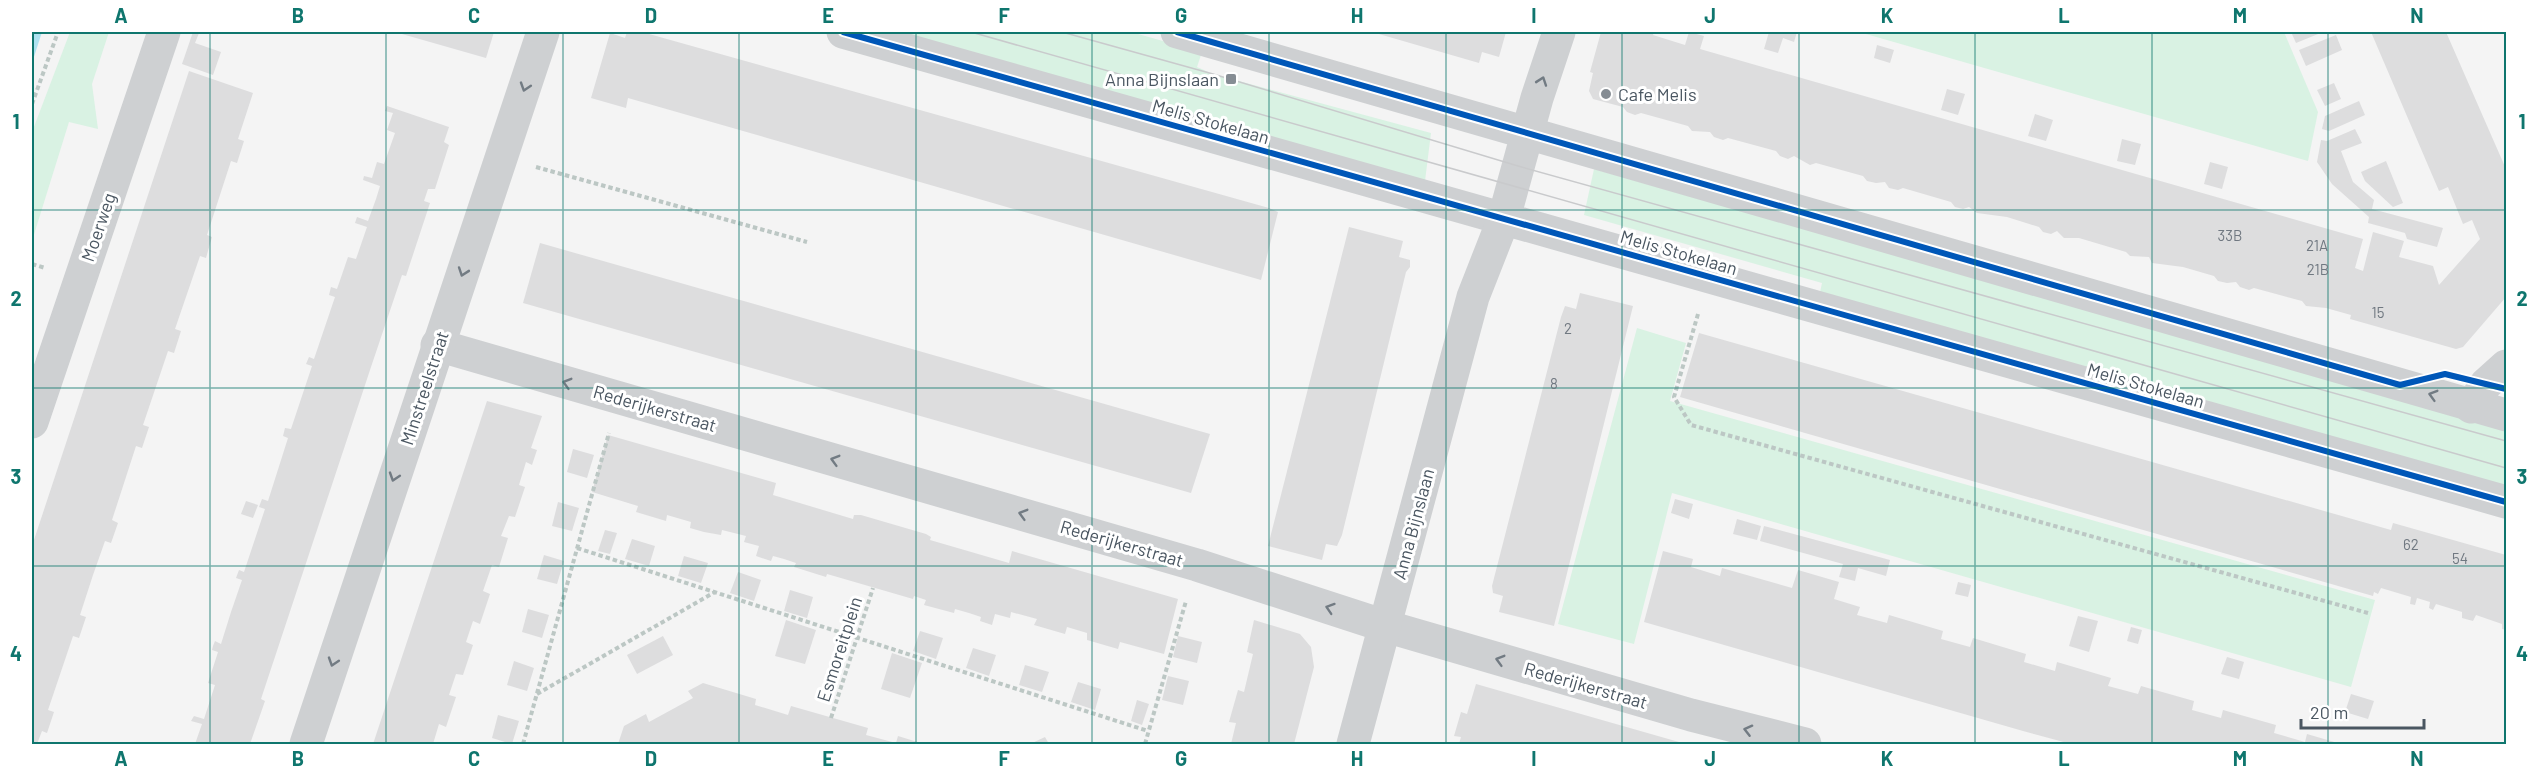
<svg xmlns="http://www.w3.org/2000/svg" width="2538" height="776" font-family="Barlow,sans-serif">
<rect width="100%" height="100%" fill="#f4f4f4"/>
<g fill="#d9f2e3">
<path d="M70 32H109L92 84 98 129 69 122 32 241V132Z"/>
<path d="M897 32H1131L1202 52 1197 67 1213 74 1431 133 1425 181Z"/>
<path d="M1859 32H2284L2318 112 2308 161Z"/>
<path d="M1594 169 2506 429V494L1819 297 1822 283 1584 215Z"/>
<path d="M1637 328 1686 343 1670 401 2375 600 2351 687 1672 493 1634 644 1558 624Z"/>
</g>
<path fill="#aee2f0" d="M32 32H42L32 63Z"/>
<g fill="#ddddde">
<path d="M193 32 199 33 195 43 221 52 213 75 182 64Z"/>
<path d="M395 32H494L486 58Z"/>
<path d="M627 32H642L1269 208 1278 212 1261 280 628 98 626 108 591 98 610 33 625 38Z"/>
<path d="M1372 32H1506L1499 57 1482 52 1479 63Z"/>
<path d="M1601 32H1654L1653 35 1685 45 1689 32 1704 36 1700 49 2363 239 2355 268 2363 271 2373 232 2404 241 2399 257 2433 266 2439 285 2480 239 2472 220 2463 224 2448 187 2439 191 2371 32H2446L2506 169V297L2463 347 2456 349 2350 319 2351 315 2326 308 2306 306 2302 301 2254 288 2249 290 2240 287 2236 282 2227 283 2218 281 2214 276 2183 267 2152 263 2149 257 2130 256 2126 252 2079 238H2064L2057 231 2051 234 2043 232 2039 227 2007 217 1977 213 1969 207 1963 209 1955 207 1951 202 1903 188 1898 190 1889 188 1885 182 1876 183 1867 181 1863 176 1816 163 1810 165 1794 156 1788 159 1780 156 1776 151 1728 138 1723 140 1714 137 1710 132 1692 131 1688 126 1641 113 1635 115 1627 112 1623 107 1593 99 1589 91 1593 73 1590 72Z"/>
<path d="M1769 32H1797L1794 42 1783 38 1778 53 1764 49Z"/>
<path d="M2291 32H2323L2296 43Z"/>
<path d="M2336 35 2342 50 2306 66 2299 50Z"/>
<path d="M1877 45 1894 50 1890 63 1874 58Z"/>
<path d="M189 71 253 93 238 139 244 141 237 163 231 161 207 235 212 237 206 258 200 256 175 329 181 331 174 353 168 351 143 425 149 427 142 448 136 446 125 480 112 520 118 523 111 543 105 541 93 575 80 615 86 617 79 638 73 636 48 710 54 712 47 733 42 731 37 744H32V546Z"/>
<path d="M2334 83 2341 99 2325 106 2317 90Z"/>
<path d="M1947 89 1965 94 1958 115 1941 110Z"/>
<path d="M2359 101 2365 115 2329 131 2322 129 2325 116Z"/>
<path d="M387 106 449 127 444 142 449 145 435 189H428L424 201 430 203 406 276 402 275 372 364 261 699 265 701 250 744H195L202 724 191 721 194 716 204 719 215 685 208 683 218 652 212 650 213 646 215 641 221 644 231 612 242 580 236 578 239 570 244 572 265 509 259 507 262 499 268 501 288 438 283 436 285 428 291 429 312 366 306 364 309 357 314 359 335 297 329 295 331 287 337 289 348 257 356 259 367 227 355 223 357 217 368 221 376 199 380 186 363 180 364 176 372 178 377 162 384 164 395 133 387 130 393 113 385 111Z"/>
<path d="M2035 114 2053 120 2046 141 2028 136Z"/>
<path d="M2355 129 2362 143 2341 151 2353 182 2374 200 2372 209 2443 228 2437 247 2407 239 2405 233 2368 223 2369 217 2332 184 2317 162 2321 140 2327 141Z"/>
<path d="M2122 139 2141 144 2135 165 2117 161Z"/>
<path d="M2386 161 2403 203 2393 207 2365 181 2361 172Z"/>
<path d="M2210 162 2228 167 2222 189 2204 184Z"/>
<path d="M1349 227 1403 241 1399 257 1410 260V267L1406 272 1342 535 1337 546 1326 544 1322 560 1268 546Z"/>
<path d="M540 243 1210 434 1191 493 523 303Z"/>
<path d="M1580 293 1633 306 1554 626 1499 612 1503 596 1493 593 1492 586 1561 317 1565 306 1576 309Z"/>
<path d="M1699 333 2391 530 2393 523 2506 555V630L2502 629V624L2476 615 2473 621 2462 618V612L2436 604 2433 610 2429 608 2430 602 2417 598 2415 605 2410 604 2411 597 2381 588 2378 594 2374 592 2373 596 1680 397Z"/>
<path d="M487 401 542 416 531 448 537 450 532 465 526 462 519 485 525 487 515 517 509 516 501 536 508 538 499 567 492 565 483 591 490 594 480 624 473 621 466 642 473 645 463 675 456 674 449 695 456 697 446 727 439 724 433 744H373Z"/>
<path d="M608 435 776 483 773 495 853 519 854 515H861L926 534 931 537 930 540 1009 563 1012 551 1178 599 1164 654 1120 642 1118 649 1087 640V633L1067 627 1065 634 1034 625 1037 619 1011 612 1010 618 995 614 992 625 980 621 981 617 969 613 955 609 954 613 924 605 926 600 914 596 913 599 834 576 827 574 826 577 794 567 796 563 784 559 773 556 771 561 756 556 759 546 744 542 746 536 722 530 721 535 704 532 690 528 691 522 667 515 666 521 636 512 638 506 592 492Z"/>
<path d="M573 449 594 455 587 478 567 472Z"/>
<path d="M1675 499 1693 504 1689 519 1671 513Z"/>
<path d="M246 501 258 505 253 518 241 514Z"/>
<path d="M558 502 579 508 572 531 552 526Z"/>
<path d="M1737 519 1761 526 1757 540 1733 534Z"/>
<path d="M1764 526 1890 560 1886 576 1858 568 1855 581 1839 577 1843 564 1760 541Z"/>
<path d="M605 530 617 533 610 554 598 551Z"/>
<path d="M632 539 655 546 649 566 625 559Z"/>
<path d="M1663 551 1693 559 1691 567 1720 576 1722 568 1792 588 1798 570 1839 582 1834 599 1860 607 1857 615 1887 623 1889 615 1943 631 1941 639 1970 647 1973 638 2026 654 2024 662 2055 671 2057 662 2111 678 2108 686 2138 694 2141 686 2194 701 2192 710 2221 718 2223 710 2276 725 2274 733 2305 742 2307 734 2341 744H2071L2023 731 1644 622Z"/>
<path d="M544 555 564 561 557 584 537 579Z"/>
<path d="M684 556 708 563 701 583 678 576Z"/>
<path d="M738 572 761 580 754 601 730 593Z"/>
<path d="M1958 582 1971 585 1968 597 1955 594Z"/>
<path d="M790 590 813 597 807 618 784 611Z"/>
<path d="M528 609 549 615 542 638 522 632Z"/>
<path d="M2078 616 2098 621 2089 652 2069 646Z"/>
<path d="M786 620 816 630 805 664 775 656Z"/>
<path d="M1254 620 1300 634 1311 647 1314 667 1294 744H1231L1236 723 1229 722 1238 690 1244 692 1253 654 1247 652Z"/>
<path d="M2131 627 2142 630 2138 644 2127 641Z"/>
<path d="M920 631 943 638 936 659 913 651Z"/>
<path d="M663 636 673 655 637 674 627 655Z"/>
<path d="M1178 636 1202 642 1197 663 1173 657Z"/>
<path d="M973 648 996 655 989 676 966 668Z"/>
<path d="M892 653 922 663 910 698 881 689Z"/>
<path d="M2227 657 2244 662 2239 679 2221 674Z"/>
<path d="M514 661 534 668 527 691 507 685Z"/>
<path d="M1025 665 1049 672 1042 692 1019 685Z"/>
<path d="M1168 676 1189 681 1183 705 1162 700Z"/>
<path d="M1078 682 1101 689 1095 710 1071 702Z"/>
<path d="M703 683 756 699 755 705 788 715 791 706 868 728 866 735 896 743 898 736 924 744H618L624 726 646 714 649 722 693 698 688 691Z"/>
<path d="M1476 684 1686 744H1459L1461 737 1454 736 1461 712 1467 714Z"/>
<path d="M2351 694 2374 701 2368 719 2345 712Z"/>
<path d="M1137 700 1149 704 1142 725 1131 721Z"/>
<path d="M498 715 519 721 512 744 492 738Z"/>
<path d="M1045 737 1049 744H1030Z"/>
</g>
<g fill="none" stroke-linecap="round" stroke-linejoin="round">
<g stroke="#bcc7c4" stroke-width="4" stroke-dasharray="4.5 3" stroke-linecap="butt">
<path d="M32 104 58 32"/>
<path d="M536 167 807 242"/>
<path d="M32 264 45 268"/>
<path d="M1698 314 1674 397 1691 425 2368 613"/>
<path d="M577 548 1148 731"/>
<path d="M537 694 715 592"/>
<path d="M831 718 873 588"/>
<path d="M523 744 609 433"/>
<path d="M1145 744 1186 601"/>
</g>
<g stroke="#ced0d2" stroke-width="33">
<path d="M843 32 2506 502"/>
<path d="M1177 32 2506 415"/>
<path d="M437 345 1197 565 1385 626 1691 715 1805 744"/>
<path d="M2471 407 2486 384 2506 366"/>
<path d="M32 422 164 32"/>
<path d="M306 744 543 32"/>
<path d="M1353 744 1473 297 1504 218 1537 98 1559 32"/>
</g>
<g stroke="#c9cacc" stroke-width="1.5">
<path d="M971 32 2506 468"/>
<path d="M1062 32 1213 74 1518 166 2506 441"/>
</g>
<defs>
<g id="cycleway">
<path d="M843 32 2506 502"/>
<path d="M1177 32 2400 385 2445 374 2506 389"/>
</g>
</defs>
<use href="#cycleway" stroke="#fff" stroke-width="10"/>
<use href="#cycleway" stroke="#0057b8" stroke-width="6"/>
</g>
<defs><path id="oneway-chevron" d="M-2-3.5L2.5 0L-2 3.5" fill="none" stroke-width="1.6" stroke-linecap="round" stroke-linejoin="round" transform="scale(1.5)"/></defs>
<g stroke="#727b83">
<use href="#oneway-chevron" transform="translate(1542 81) rotate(-71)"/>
<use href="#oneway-chevron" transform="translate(525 87) rotate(108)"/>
<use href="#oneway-chevron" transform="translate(463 272) rotate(109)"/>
<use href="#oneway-chevron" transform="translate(567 383) rotate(-164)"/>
<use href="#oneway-chevron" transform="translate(2433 395) rotate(-164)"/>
<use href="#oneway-chevron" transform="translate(835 460) rotate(-164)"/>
<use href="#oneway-chevron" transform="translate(394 477) rotate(108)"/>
<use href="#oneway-chevron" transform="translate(1023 514) rotate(-164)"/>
<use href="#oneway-chevron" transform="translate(1330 608) rotate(-162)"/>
<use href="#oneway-chevron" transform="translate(1500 660) rotate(-164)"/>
<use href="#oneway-chevron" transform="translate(333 662) rotate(108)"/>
<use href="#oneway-chevron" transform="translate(1748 730) rotate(-166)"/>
</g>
<path fill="none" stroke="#0f766e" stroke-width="1.5" stroke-opacity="0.55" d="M210 32V744M386 32V744M563 32V744M739 32V744M916 32V744M1092 32V744M1269 32V744M1446 32V744M1622 32V744M1799 32V744M1975 32V744M2152 32V744M2328 32V744M32 210H2506M32 388H2506M32 566H2506"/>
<g fill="#868d94" stroke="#fff" stroke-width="2">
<rect x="1225" y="73" width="12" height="12" rx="3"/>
<circle cx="1606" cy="94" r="6"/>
</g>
<g text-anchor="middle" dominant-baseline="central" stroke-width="6" stroke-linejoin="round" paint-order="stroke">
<g font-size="15" fill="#707881">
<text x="2230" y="235">33B</text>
<text x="2317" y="245">21A</text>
<text x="2318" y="269">21B</text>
<text x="2378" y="312">15</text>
<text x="1568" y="328">2</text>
<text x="1554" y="383">8</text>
<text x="2411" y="544">62</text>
<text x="2460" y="558">54</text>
</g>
<g font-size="18" fill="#4a5661" stroke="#fff" text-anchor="end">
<text x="1219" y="79">Anna Bijnslaan</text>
<text x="1618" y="94" text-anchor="start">Cafe Melis</text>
</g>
<g font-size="18" fill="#4a5661" stroke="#fff">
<text transform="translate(1211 121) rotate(16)">Melis Stokelaan</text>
<text transform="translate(98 227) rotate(-71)">Moerweg</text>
<text transform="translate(1679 252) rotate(16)">Melis Stokelaan</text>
<text transform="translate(2146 385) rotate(16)">Melis Stokelaan</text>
<text transform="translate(424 388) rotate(-72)">Minstreelstraat</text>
<text transform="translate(655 408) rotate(16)">Rederijkerstraat</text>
<text transform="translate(1413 524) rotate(-75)">Anna Bijnslaan</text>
<text transform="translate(1122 543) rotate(16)">Rederijkerstraat</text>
<text transform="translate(839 649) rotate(-72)">Esmoreitplein</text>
<text transform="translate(1586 685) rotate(16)">Rederijkerstraat</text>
</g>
</g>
<rect width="2538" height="776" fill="none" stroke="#ffffff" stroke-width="66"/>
<path d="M2301 719v9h123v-9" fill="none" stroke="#4a5661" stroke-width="3"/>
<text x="2310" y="719" font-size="18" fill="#4a5661" stroke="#ffffff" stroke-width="4.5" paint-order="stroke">20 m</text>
<rect x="33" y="33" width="2472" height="710" fill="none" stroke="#0f766e" stroke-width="2"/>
<g font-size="20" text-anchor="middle" font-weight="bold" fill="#0f766e">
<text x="121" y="23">A</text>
<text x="298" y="23">B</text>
<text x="474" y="23">C</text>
<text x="651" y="23">D</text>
<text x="828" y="23">E</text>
<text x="1004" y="23">F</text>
<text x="1181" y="23">G</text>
<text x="1357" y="23">H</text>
<text x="1534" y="23">I</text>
<text x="1710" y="23">J</text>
<text x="1887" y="23">K</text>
<text x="2064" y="23">L</text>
<text x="2240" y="23">M</text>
<text x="2417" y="23">N</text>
<text x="16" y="129">1</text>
<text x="2522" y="129">1</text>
<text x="16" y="306">2</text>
<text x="2522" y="306">2</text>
<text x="16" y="484">3</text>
<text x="2522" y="484">3</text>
<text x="16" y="661">4</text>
<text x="2522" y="661">4</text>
<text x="121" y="766">A</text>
<text x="298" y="766">B</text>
<text x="474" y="766">C</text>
<text x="651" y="766">D</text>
<text x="828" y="766">E</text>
<text x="1004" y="766">F</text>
<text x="1181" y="766">G</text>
<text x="1357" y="766">H</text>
<text x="1534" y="766">I</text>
<text x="1710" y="766">J</text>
<text x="1887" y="766">K</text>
<text x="2064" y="766">L</text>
<text x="2240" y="766">M</text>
<text x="2417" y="766">N</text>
</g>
</svg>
